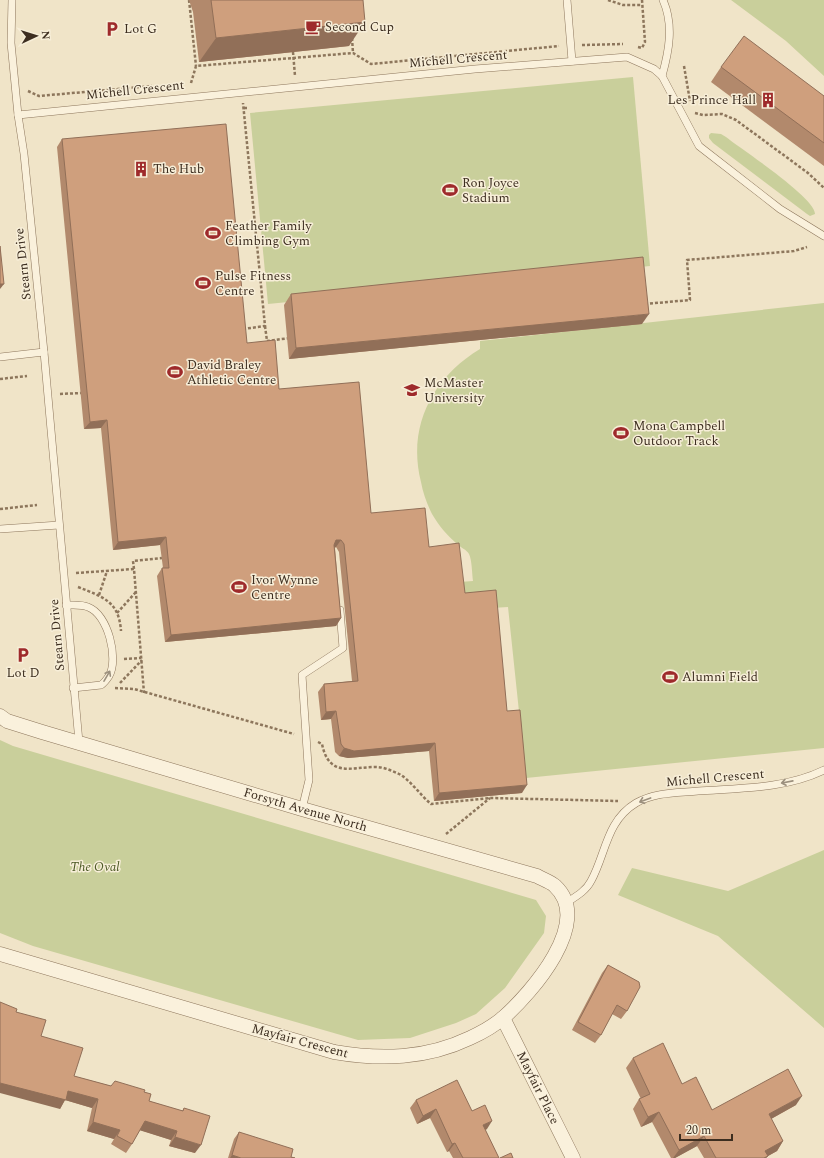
<svg xmlns="http://www.w3.org/2000/svg" width="824" height="1158" font-family="Spectral,serif">
<rect width="100%" height="100%" fill="#f0e4c8"/>
<g fill="#c9cf9b">
<path d="M731 0H824V76L786 41Z"/>
<path d="M633 77 650 266 268 304 250 113Z"/>
<path d="M711 133 721 134 726 137C741 149 816 198 815 214L810 216 807 214 713 143 709 138V135Z"/>
<path d="M824 303V748L526 778 508 607 492 608 447 602 446 583 473 581C472 574 472 560 469 554 467 550 460 547 457 544 447 535 439 526 432 514 427 504 423 493 421 482 407 427 432 378 480 349V341Z"/>
<path d="M0 740 13 746 536 900 546 916 544 933 505 988 476 1014 456 1023 410 1038 358 1040 33 946 0 933Z"/>
<path d="M824 850V1028L718 936 618 895 632 868 728 891Z"/>
</g>
<g fill="none" stroke-linecap="round" stroke-linejoin="round">
<defs>
<g id="lane">
<path d="M12 0 11 43 18 115 24 154 44 352 79 742"/>
<path d="M567 0 572 61"/>
<path d="M662 76C669 51 674 25 663 0"/>
<path d="M18 115 475 69 627 57 654 69 662 76 699 146 780 209 824 236"/>
<path d="M0 357 44 352"/>
<path d="M0 529 59 525"/>
<path d="M66 605C73 605 82 604 88 607 108 614 119 659 109 676 107 679 104 683 101 685L73 688"/>
<path d="M302 809 309 780 302 675 343 648 340 610"/>
<path d="M566 903C575 897 586 891 591 881 606 854 606 821 636 803 655 792 677 793 698 791 740 788 785 789 824 770"/>
</g>
<g id="street">
<path id="s1" d="M0 716 7 721 42 732 302 809 537 876C542 879 551 882 555 886 594 922 531 993 504 1017 495 1025 481 1033 470 1038 426 1059 381 1060 334 1052L0 954"/>
<path id="s2" d="M503 1018 573 1158"/>
</g>
</defs>
<use href="#lane" stroke="#8d765c" stroke-width="8"/>
<use href="#street" stroke="#8d765c" stroke-width="15"/>
<g stroke="#8d765c" stroke-width="2.5" stroke-dasharray="3 2" stroke-linecap="butt">
<path d="M189 0 196 66"/>
<path d="M608 0 623 5H642"/>
<path d="M352 38 353 53"/>
<path d="M582 45 623 44"/>
<path d="M638 47 642 48 645 42 642 0"/>
<path d="M293 52 295 76"/>
<path d="M684 66 690 101"/>
<path d="M191 83 196 66 353 53 371 64 559 46"/>
<path d="M28 91 39 96 152 86"/>
<path d="M244 108H249"/>
<path d="M695 113 703 115 722 114 736 120 808 173 824 188"/>
<path d="M645 304 690 300 687 260 794 251 807 247"/>
<path d="M265 326 267 341 290 338"/>
<path d="M243 329 265 326 243 103"/>
<path d="M0 379 27 376"/>
<path d="M60 394 81 393"/>
<path d="M0 509 37 505"/>
<path d="M134 569 133 561 162 558"/>
<path d="M76 573 134 569 144 693"/>
<path d="M78 587C103 597 119 601 121 631"/>
<path d="M99 595 107 571"/>
<path d="M117 613 136 592"/>
<path d="M124 659 141 658"/>
<path d="M120 683 142 660"/>
<path d="M115 688 134 689 294 734"/>
<path d="M318 742 322 744C329 778 351 767 376 767 383 767 390 770 397 773 409 778 420 795 431 804L491 798 618 801"/>
<path d="M446 834 490 798"/>
</g>
<use href="#lane" stroke="#faf1dc" stroke-width="7"/>
<use href="#street" stroke="#faf1dc" stroke-width="14"/>
</g>
<g fill="#b2896c">
<path d="M189 0H363L349 46 199 62 193 12Z"/>
<path d="M721 67 824 96V166L711 82Z"/>
<path d="M62 139 247 343 279 389 371 513 429 547 465 593 507 711 522 793 434 801 429 751 348 758 339 756 335 752 331 719 321 720 318 692 324 684 352 681 339 552 336 547 335 548 341 618 336 626 165 642 157 576 162 568H163L160 545 113 550 101 428 84 429 57 147Z"/>
<path d="M291 294 642 324 289 359 284 305Z"/>
<path d="M608 965 627 1011 621 1019 612 1014 601 1035 595 1043 572 1030 602 973Z"/>
<path d="M16 1012 41 1036 74 1076 111 1086 144 1092 149 1101 182 1111 184 1108 195 1153 169 1146 171 1140 140 1130 132 1144 126 1153 111 1144 114 1139 87 1131 92 1108 65 1100 60 1109Z"/>
<path d="M633 1058 682 1084 712 1110 796 1105 771 1119 783 1141 777 1151 768 1156 766 1158H704L697 1146 675 1158H671L652 1122 641 1127 633 1109 639 1099H641L626 1068Z"/>
<path d="M416 1100 472 1111 487 1129 485 1130 499 1158H453L449 1151 447 1152 430 1118 417 1124 410 1108Z"/>
<path d="M239 1132 291 1157 295 1158H228L234 1139Z"/>
</g>
<g fill="#916f58">
<path d="M365 22 349 46 199 62 216 38Z"/>
<path d="M0 284H4L0 289Z"/>
<path d="M649 314 642 324 289 359 296 348Z"/>
<path d="M107 420 101 428 84 429 90 422Z"/>
<path d="M166 537 160 545 113 550 118 542Z"/>
<path d="M336 540H341L336 547 331 548Z"/>
<path d="M341 618 336 626 165 642 171 635Z"/>
<path d="M336 711 331 719 321 720 326 712Z"/>
<path d="M435 743 429 751 348 758 339 756 344 748Z"/>
<path d="M527 785 522 793 434 801 439 793Z"/>
<path d="M0 1083 68 1091 98 1099 92 1108 65 1100 60 1109 0 1093Z"/>
<path d="M802 1096 796 1105 762 1124 769 1114Z"/>
<path d="M436 1109 430 1118 417 1124 423 1116Z"/>
<path d="M659 1112 652 1122 641 1127 648 1117Z"/>
<path d="M145 1121 177 1131 171 1140 139 1130Z"/>
<path d="M492 1121 487 1129 477 1134 483 1125Z"/>
<path d="M93 1122 120 1130 114 1139 87 1131Z"/>
<path d="M704 1136 697 1146 675 1158H673L679 1150Z"/>
<path d="M175 1137 201 1145 195 1153 169 1146Z"/>
<path d="M783 1141 777 1151 768 1156 766 1158H764L765 1151Z"/>
<path d="M455 1143 449 1151 447 1152 452 1144Z"/>
<path d="M232 1155 241 1158H230Z"/>
</g>
<g fill="#cf9f7d" stroke="#916f58">
<path d="M211 0H363L365 22 216 38Z"/>
<path d="M744 36 824 96V143L721 67Z"/>
<path d="M226 124 247 343 275 340 279 389 359 382 371 513 425 508 429 547 459 543 465 593 496 590 507 711 520 710 527 785 439 793 435 743 354 751 344 748 341 744 336 711 326 712 324 684 358 681 344 544 341 540H336L334 545 341 618 171 635 162 568H169L166 537 118 542 107 420 90 422 62 139Z"/>
<path d="M0 246 4 284H0Z"/>
<path d="M643 257 649 314 296 348 291 294Z"/>
<path d="M608 965 639 982 640 987 627 1011 617 1005 601 1035 578 1022Z"/>
<path d="M0 1002 17 1009 16 1012 46 1020 41 1036 83 1048 74 1076 111 1086 115 1081 145 1090 144 1092 151 1094 149 1101 183 1111 184 1108 210 1116 201 1145 175 1137 177 1131 145 1121 132 1144 117 1136 120 1130 93 1122 98 1099 68 1091 66 1100 0 1083Z"/>
<path d="M663 1043 682 1084 696 1077 712 1110 788 1069 802 1096 769 1114 783 1141 765 1151 768 1156 764 1158H716L704 1136 679 1150 659 1112 648 1117 639 1099 650 1094 633 1058Z"/>
<path d="M457 1080 472 1111 485 1105 492 1121 483 1125 499 1158H463L455 1143 452 1144 436 1109 423 1116 416 1100Z"/>
<path d="M239 1132 293 1149 291 1157 295 1158H241L232 1155Z"/>
<path d="M511 1153 513 1158H500Z"/>
</g>
<defs><path id="oneway-shaft" d="M-6 0H5M1.5-3L5.5 0L1.5 3" fill="none" stroke-width="1.6" stroke-linecap="round" stroke-linejoin="round"/></defs>
<g stroke="#9c907e">
<use href="#oneway-shaft" transform="translate(107 676) rotate(-60)"/>
<use href="#oneway-shaft" transform="translate(787 782) rotate(169)"/>
<use href="#oneway-shaft" transform="translate(645 800) rotate(160)"/>
</g>
<defs>
<symbol id="cafe-bare" viewBox="-9 -9 18 18"><path d="M-5.5-4.5H6V0H3Q3 3.5 0 3.5H-2.5Q-5.5 3.5-5.5 0ZM3-3.2v2h1.7v-2ZM-6 4.5H4V6H-6Z" fill="#9e2a2b" stroke="#f7eed8" stroke-width="2.5" paint-order="stroke"/></symbol>
<symbol id="parking-bare" viewBox="-9 -9 18 18"><path d="M-3.5-5.5H1a3.5 3.5 0 0 1 0 7H-1V5.5H-3.5ZM-1-3.4V-.6H.8a1.4 1.4 0 0 0 0-2.8Z" fill="#9e2a2b" stroke="#f7eed8" stroke-width="2.5" paint-order="stroke"/></symbol>
<symbol id="building-bare" viewBox="-9 -9 18 18"><path d="M-4-6H4V6H1V3H-1V6H-4ZM-2.5-4.3h1.7v1.8h-1.7ZM.8-4.3h1.7v1.8H.8ZM-2.5-1h1.7V.8h-1.7ZM.8-1h1.7V.8H.8Z" fill="#9e2a2b" stroke="#f7eed8" stroke-width="2.5" paint-order="stroke"/></symbol>
<symbol id="stadium-bare" viewBox="-9 -9 18 18"><path d="M0-5a6.5 5 0 1 0 0 10a6.5 5 0 1 0 0-10ZM-3.5-1.8h7v3.6h-7Z" fill="#9e2a2b" stroke="#f7eed8" stroke-width="2.5" paint-order="stroke"/></symbol>
<symbol id="university-bare" viewBox="-9 -9 18 18"><path d="M0-5L7-2L0 1L-7-2ZM-4 1L0 2.5L4 1V4Q0 6-4 4Z" fill="#9e2a2b" stroke="#f7eed8" stroke-width="2.5" paint-order="stroke"/></symbol>
</defs>
<g fill-rule="evenodd">
<use href="#cafe-bare" x="302" y="16" width="22" height="22"/>
<use href="#parking-bare" x="101" y="18" width="22" height="22"/>
<use href="#building-bare" x="757" y="89" width="22" height="22"/>
<use href="#building-bare" x="130" y="158" width="22" height="22"/>
<use href="#stadium-bare" x="439" y="179" width="22" height="22"/>
<use href="#stadium-bare" x="202" y="222" width="22" height="22"/>
<use href="#stadium-bare" x="192" y="272" width="22" height="22"/>
<use href="#stadium-bare" x="164" y="361" width="22" height="22"/>
<use href="#university-bare" x="401" y="379" width="22" height="22"/>
<use href="#stadium-bare" x="610" y="422" width="22" height="22"/>
<use href="#stadium-bare" x="228" y="576" width="22" height="22"/>
<use href="#parking-bare" x="12" y="644" width="22" height="22"/>
<use href="#stadium-bare" x="659" y="666" width="22" height="22"/>
</g>
<g text-anchor="middle" dominant-baseline="central" stroke-width="3" stroke-linejoin="round" paint-order="stroke">
<g font-size="13" fill="#3d2e20" stroke="#f7eed8" text-anchor="start">
<text x="325" y="27">Second Cup</text>
<text x="124" y="29">Lot G</text>
<text x="756" y="100" text-anchor="end">Les Prince Hall</text>
<text x="153" y="169">The Hub</text>
<text x="462" y="183">Ron Joyce<tspan x="462" dy="15">Stadium</tspan></text>
<text x="225" y="226">Feather Family<tspan x="225" dy="15">Climbing Gym</tspan></text>
<text x="215" y="276">Pulse Fitness<tspan x="215" dy="15">Centre</tspan></text>
<text x="187" y="365">David Braley<tspan x="187" dy="15">Athletic Centre</tspan></text>
<text x="424" y="383">McMaster<tspan x="424" dy="15">University</tspan></text>
<text x="633" y="426">Mona Campbell<tspan x="633" dy="15">Outdoor Track</tspan></text>
<text x="251" y="580">Ivor Wynne<tspan x="251" dy="15">Centre</tspan></text>
<text x="23" y="673" text-anchor="middle">Lot D</text>
<text x="682" y="677">Alumni Field</text>
</g>
<g font-size="13" fill="#3d2e20" stroke="#f7eed8">
<text transform="translate(458 59) rotate(-5)">Michell Crescent</text>
<text transform="translate(135 90) rotate(-6)">Michell Crescent</text>
<text transform="translate(23 264) rotate(-96)">Stearn Drive</text>
<text transform="translate(57 635) rotate(-95)">Stearn Drive</text>
<text transform="translate(715 778) rotate(-5)">Michell Crescent</text>
<text stroke="none"><textPath href="#s1" startOffset="320">Forsyth Avenue North</textPath></text>
<text transform="translate(300 1041) rotate(15)">Mayfair Crescent</text>
<text stroke="none"><textPath href="#s2" startOffset="78">Mayfair Place</textPath></text>
</g>
<g font-size="13" font-style="italic" fill="#4d5a26" stroke="#f7eed8">
<text x="95" y="867">The Oval</text>
</g>
</g>
<g transform="translate(36 36) rotate(86)" stroke="#f7eed8" stroke-width="3" paint-order="stroke">
<path d="M0-3L7 15L0 10L-7 15Z" fill="#3d2e20"/>
<text y="-6" font-size="11" font-weight="bold" text-anchor="middle" fill="#3d2e20">N</text>
</g>
<path d="M680 1134v6h52v-6" fill="none" stroke="#3d2e20" stroke-width="2"/>
<text x="686" y="1134" font-size="12" fill="#3d2e20" stroke="#f7eed8" stroke-width="3" paint-order="stroke">20 m</text>
</svg>
